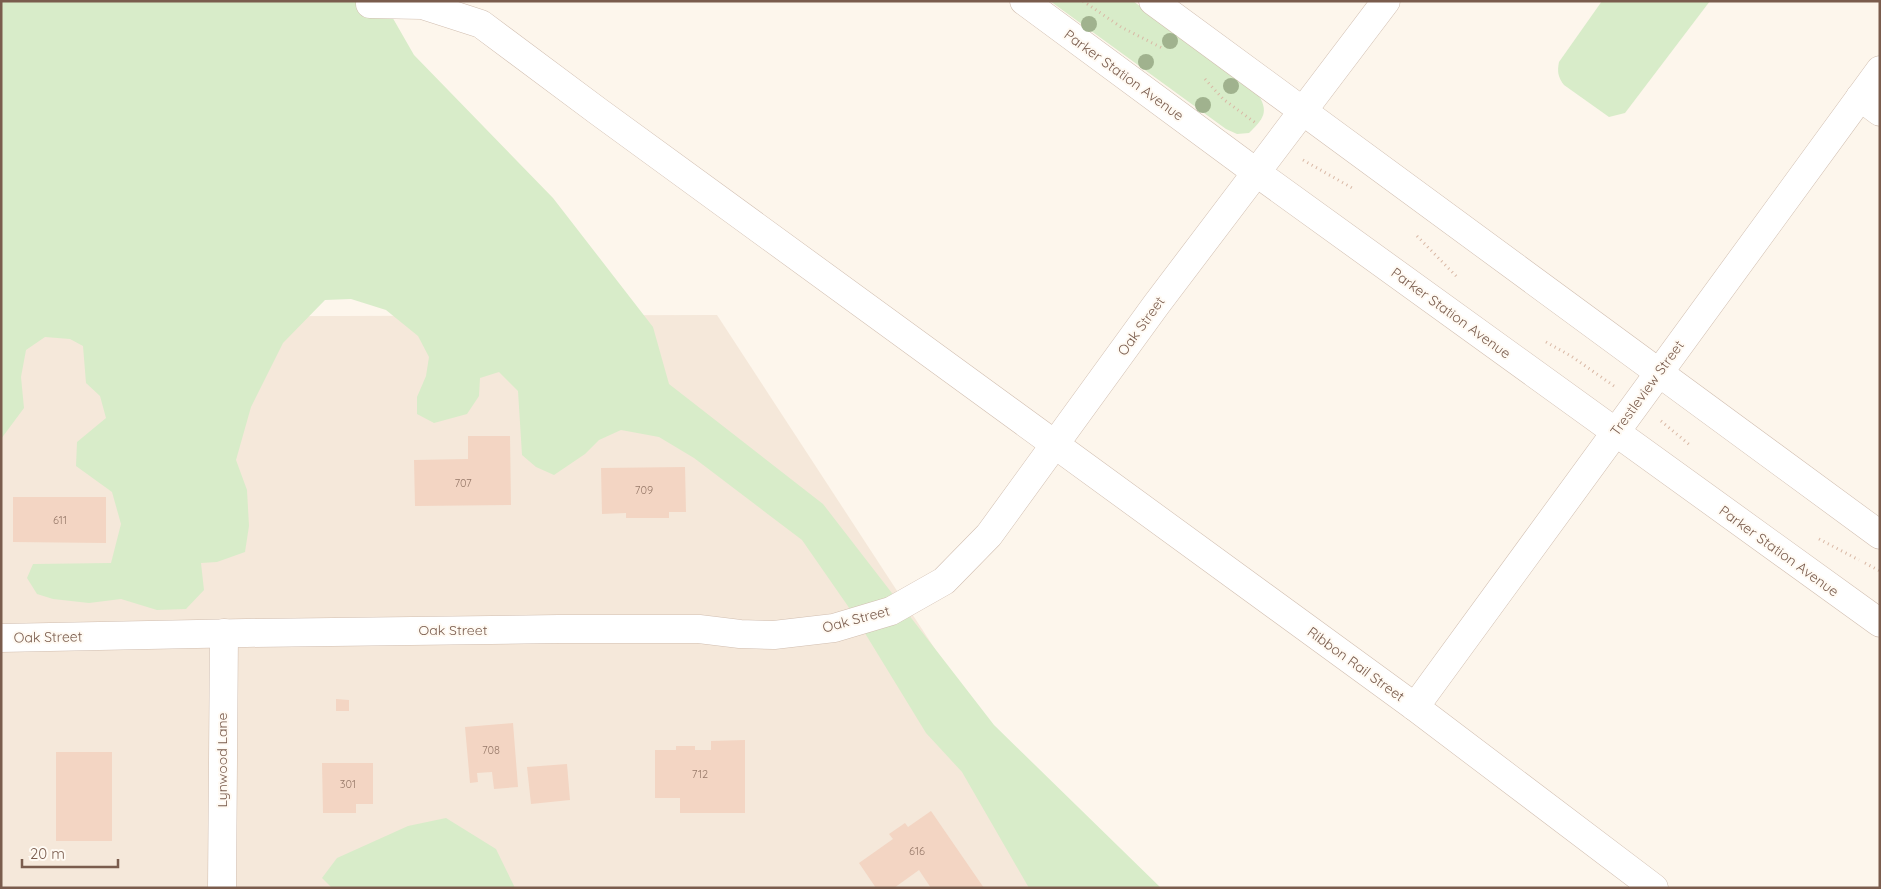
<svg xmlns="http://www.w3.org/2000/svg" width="1881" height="889" font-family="Quicksand,sans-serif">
<rect width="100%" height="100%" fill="#fdf6ec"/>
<path fill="#f5e8da" d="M717 315 1091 888H1V317Z"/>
<g fill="#d8ecc9">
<path d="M1 1H383L414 55 553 198 653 327 669 384 823 504 994 725 1161 888H1029L962 772 926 733 852 612 802 540 694 458 659 437 621 430 599 440 585 454 554 475 536 467 522 455 518 391 499 372 480 378 479 396 467 414 434 423 417 414V397L426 376 429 357 418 336 386 310 351 299 325 300 283 343 251 407 236 460 247 490 249 526 245 552 217 562 201 563 204 590 186 609 157 610 121 599 89 603 53 599 37 594 27 578 33 564 111 563 121 524 112 492 76 466 77 442 106 418 100 396 86 383 83 346 70 339 45 337 26 350 21 377 24 408 1 439Z"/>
<path d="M1050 1H1133L1257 93C1270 112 1263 119 1249 133L1237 134 1226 129Z"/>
<path d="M1602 1H1710L1625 113 1609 117 1564 85C1558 77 1557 72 1559 62Z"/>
<path d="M446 818 496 849 515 888H332L322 878 337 858 408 826Z"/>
</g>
<g fill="#f3d5c3">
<path d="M468 436H510L511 505 415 506 414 460 468 459Z"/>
<path d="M685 467 686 512H669V518H626V513L602 514 601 468Z"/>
<path d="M13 497H106V543L13 542Z"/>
<path d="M336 699 349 700V711H336Z"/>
<path d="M513 723 518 787 494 789 492 772 477 773 478 782 470 783 465 727Z"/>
<path d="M745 740V813H680V798H655V750H676V746H695V750H711V741Z"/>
<rect x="56" y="752" width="56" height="89"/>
<path d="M322 763H373V804H356V813H323Z"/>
<path d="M567 764 570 800 531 804 527 767Z"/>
<path d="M931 811 984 888H931L919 870 894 888H876L859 863 893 839 889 834 905 823 908 827Z"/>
</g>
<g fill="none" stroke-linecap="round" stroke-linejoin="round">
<defs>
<g id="street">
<path d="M1024 1 1257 173 1880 623"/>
<path d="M1153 1 1880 535"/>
<path d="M370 4 422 5 481 24 599 112 1415 707 1654 888"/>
<path d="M1860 97 1880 112"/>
<path d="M1 638 246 633 559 629H699L740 634 774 635 834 628 891 611 944 581 989 535 1156 305 1386 1"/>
<path d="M1415 707 1880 70"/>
<path d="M222 888 224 633"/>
</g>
</defs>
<use href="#street" stroke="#d1beb0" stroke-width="29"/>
<g stroke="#d9b8a5" stroke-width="3" stroke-dasharray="1 4" stroke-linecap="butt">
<path d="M1083 1 1121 27 1164 49"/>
<path d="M1205 79 1223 99 1257 124"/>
<path d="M1303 160 1354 189"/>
<path d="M1417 236 1458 278"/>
<path d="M1546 342 1571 356 1614 386"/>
<path d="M1661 421 1691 446"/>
<path d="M1819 539 1859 560"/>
<path d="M1865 563 1880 571"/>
</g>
<use href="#street" stroke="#fff" stroke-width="28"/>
</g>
<g fill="#a0b28e">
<circle cx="1089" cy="24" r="8"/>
<circle cx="1170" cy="41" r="8"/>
<circle cx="1146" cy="62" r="8"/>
<circle cx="1231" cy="86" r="8"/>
<circle cx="1203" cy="105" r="8"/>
</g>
<g text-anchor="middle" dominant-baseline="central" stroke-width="4" stroke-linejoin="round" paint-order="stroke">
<g font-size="11" fill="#987a6a">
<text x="463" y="483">707</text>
<text x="644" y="490">709</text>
<text x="60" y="520">611</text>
<text x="491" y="750">708</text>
<text x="700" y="774">712</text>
<text x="348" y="784">301</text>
<text x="917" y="851">616</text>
</g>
<g font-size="14" fill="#7a5c4d" stroke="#fffaf3">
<text transform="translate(1124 75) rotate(36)">Parker Station Avenue</text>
<text transform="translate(1451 313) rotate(36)">Parker Station Avenue</text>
<text transform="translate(1141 326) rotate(-54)">Oak Street</text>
<text transform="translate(1647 388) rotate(-54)">Trestleview Street</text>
<text transform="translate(1779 551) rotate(36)">Parker Station Avenue</text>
<text transform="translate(856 619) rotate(-15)">Oak Street</text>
<text x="453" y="630">Oak Street</text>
<text transform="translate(48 637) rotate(-1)">Oak Street</text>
<text transform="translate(1356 664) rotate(36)">Ribbon Rail Street</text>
<text transform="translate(222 760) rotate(-90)">Lynwood Lane</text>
</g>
</g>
<rect width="1881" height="889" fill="none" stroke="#7a5c4d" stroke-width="5"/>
<path d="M22 859v8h96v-8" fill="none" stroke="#7a5c4d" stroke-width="2.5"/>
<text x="30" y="859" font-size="15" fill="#7a5c4d" stroke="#fffaf3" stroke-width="4" paint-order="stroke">20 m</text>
</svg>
